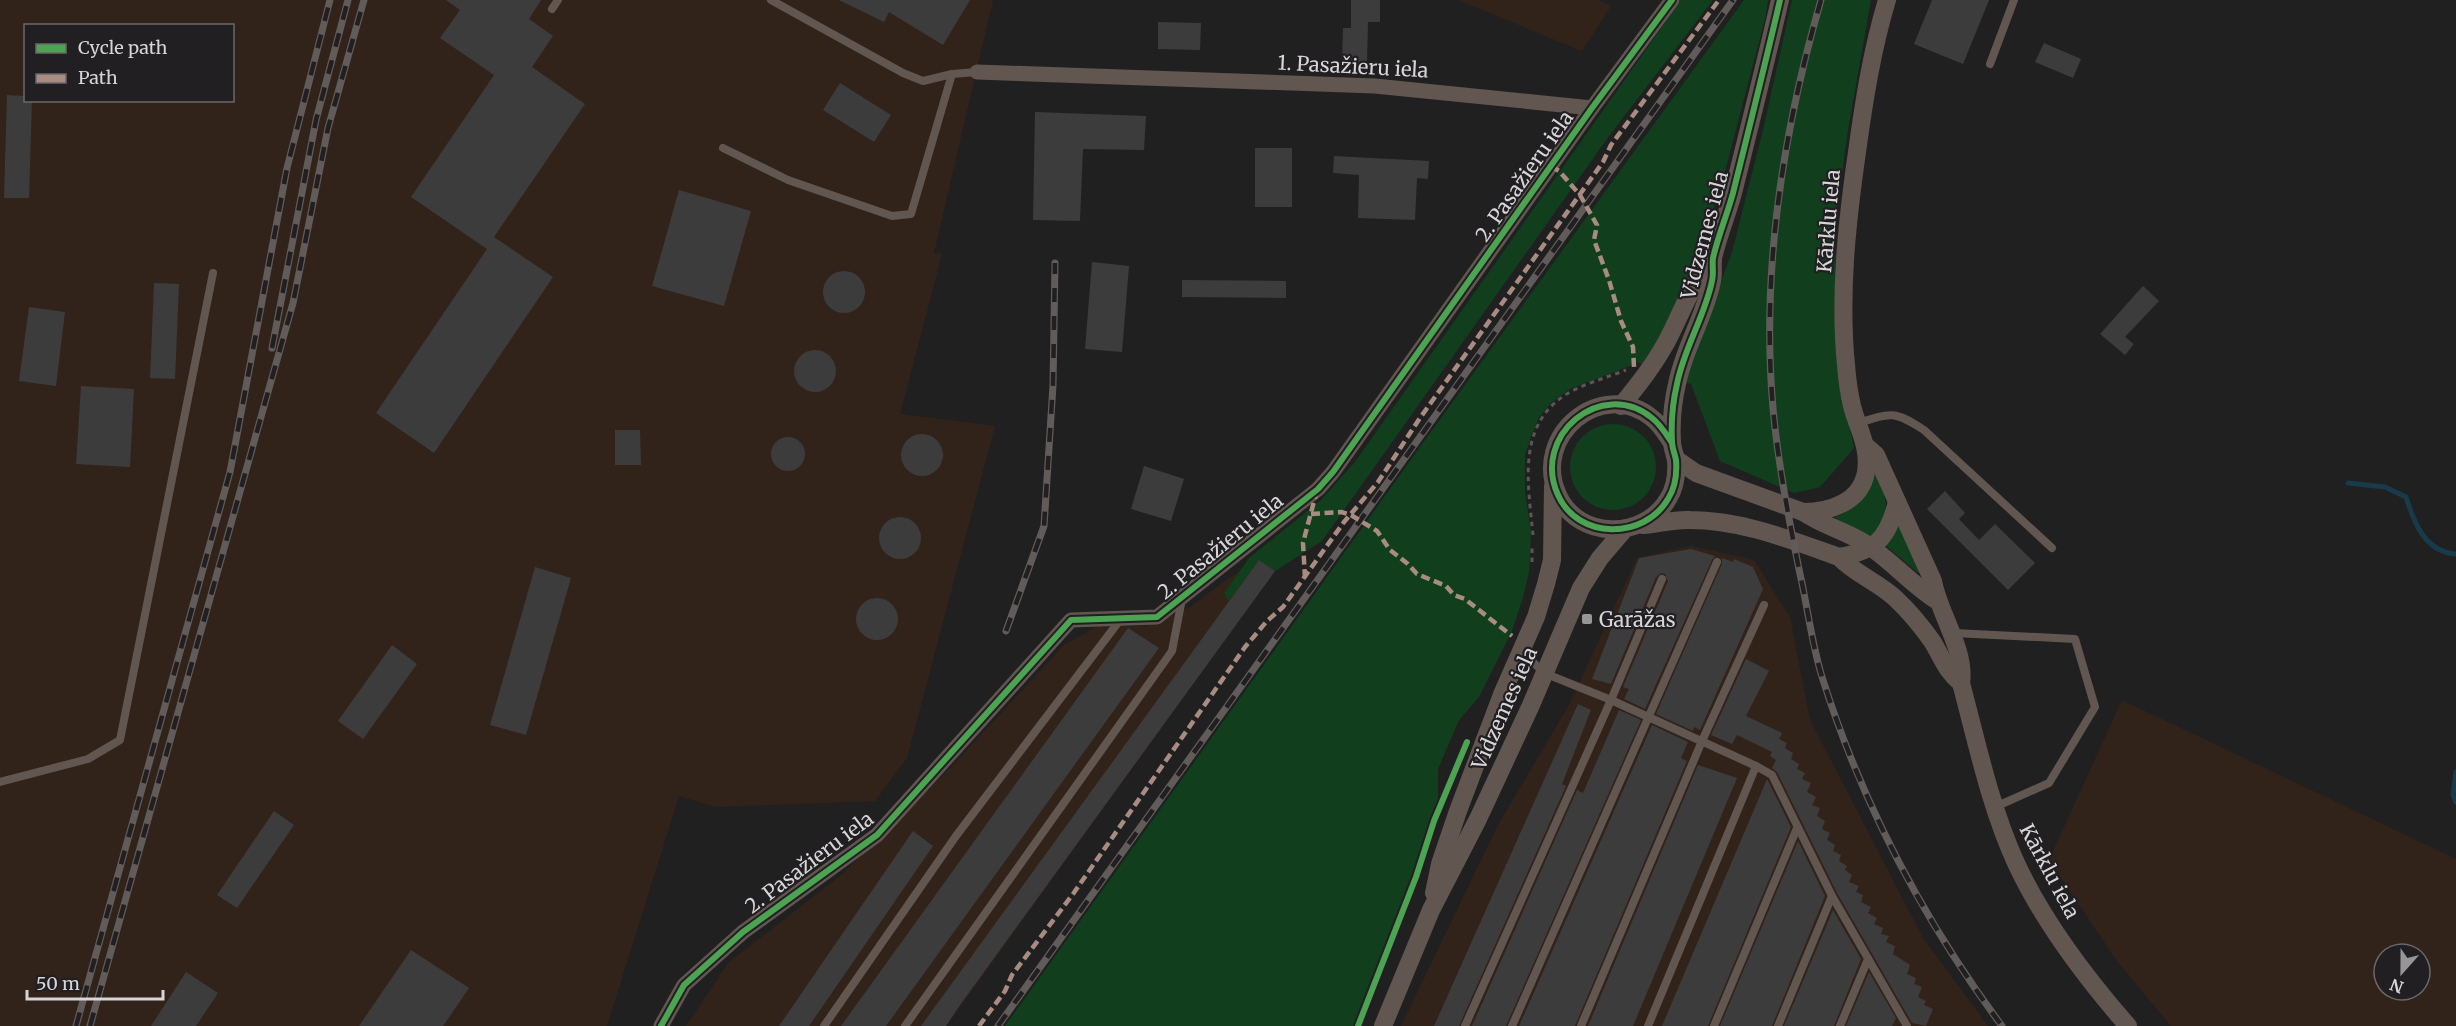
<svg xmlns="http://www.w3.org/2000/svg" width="2456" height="1026" font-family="Merriweather,serif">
<rect width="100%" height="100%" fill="#212021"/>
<g fill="#312319" fill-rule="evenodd">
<path d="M0 0H993L934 253 942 254 900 414 995 426 907 758 875 801 716 807 679 796 607 1026H0ZM26 26H232V100H26Z"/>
<path d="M1458 0H1598L1611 6 1582 51Z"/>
<path d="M1691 546 1754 560 1790 617 1810 720 1923 938 1988 1026H1401L1498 825 1569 705 1637 558Z"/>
<path d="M1259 560 1275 571 946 1026H686L728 963 840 876 956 762 1064 645 1098 626H1147L1189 608 1226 580Z"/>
<path d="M2122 700 2456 859V1026H2171L2117 961 2049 860ZM2384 954H2420V990H2384Z"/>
</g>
<g fill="#113f1e">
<path d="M1681 0H1713L1609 136 1322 541 1275 571 1259 560 1229 601 1224 593 1249 558 1320 501 1355 462Z"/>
<path d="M1744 0H1768L1766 15 1722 183 1702 245 1672 314 1644 365 1634 361 1632 365 1570 389 1551 403 1539 417 1531 437 1525 455V493L1531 532 1529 572 1522 601 1512 631 1479 697 1459 720 1438 769V800L1417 876 1360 1026H1005L1428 436Z"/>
<path d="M1792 0H1871L1848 130 1836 216 1835 306 1839 376 1854 448 1820 487 1794 493 1720 461 1691 384 1684 382 1732 252 1763 130Z"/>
<circle cx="1613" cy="467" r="43"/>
<path d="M1874 473C1889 502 1892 510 1871 537L1833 519 1846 511Z"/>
<path d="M1899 524 1920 571 1918 573 1885 545Z"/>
</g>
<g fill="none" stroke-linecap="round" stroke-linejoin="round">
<g stroke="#183a4a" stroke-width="5">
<path d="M2348 483 2385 487 2406 497C2414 523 2425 552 2456 554"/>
<path d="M2456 772 2453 795 2456 802"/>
</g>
</g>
<g fill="#3d3c3d">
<path d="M446 0H541L529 19 553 36 532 67 585 104 494 237 553 277 434 453 376 413 487 249 411 197 494 75 440 38 460 10Z"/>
<path d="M839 0H970L943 45 889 12 884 22Z"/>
<path d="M1351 0H1380V22H1368L1367 63 1342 62 1343 28H1351Z"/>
<path d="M1932 0H1989L1963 64 1914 44Z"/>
<path d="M1158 22 1201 23 1200 50 1158 49Z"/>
<path d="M2044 43 2081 59 2073 78 2035 62Z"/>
<path d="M840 83 891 115 874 142 823 110Z"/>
<path d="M7 95 26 96V100H32L29 198H4Z"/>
<path d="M1035 112 1146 116 1144 150 1083 149 1080 221 1033 220Z"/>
<rect x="1255" y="148" width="37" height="59"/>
<path d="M1334 156 1429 161 1428 179 1417 178 1415 220 1358 218 1359 175 1333 173Z"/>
<path d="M679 190 751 211 724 306 652 286Z"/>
<path d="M1092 262 1129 266 1122 352 1085 349Z"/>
<circle cx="844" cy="292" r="21"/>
<path d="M1182 280 1286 281V298L1182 297Z"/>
<path d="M154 283 179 284 175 379 150 378Z"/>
<path d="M2143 286 2159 301 2125 337 2134 344 2125 355 2100 334Z"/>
<path d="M29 307 65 312 56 386 19 381Z"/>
<circle cx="815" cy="371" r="21"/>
<path d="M81 386 134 389 130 467 76 464Z"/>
<path d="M615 430H640L641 465H615Z"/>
<circle cx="922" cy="455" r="21"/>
<circle cx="788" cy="454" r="17"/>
<path d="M1144 466 1184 479 1171 521 1131 509Z"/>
<path d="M1945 491 1965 513 1959 519 1979 540 1995 524 2035 563 2008 590 1927 509Z"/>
<circle cx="900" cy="538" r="21"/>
<path d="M1691 549 1715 556 1712 560 1645 709 1624 699 1629 689 1623 687 1668 581 1665 574 1661 573 1656 577 1611 684 1592 679 1639 558Z"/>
<path d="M1722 558 1733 562 1734 559 1753 567 1763 589 1700 730 1694 727 1693 731 1656 714 1722 564Z"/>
<path d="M1259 560 1275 571 960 1005 946 1026H921Z"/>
<path d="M535 567 571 578 526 735 490 725Z"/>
<circle cx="877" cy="619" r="21"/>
<path d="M1128 628 1159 648 886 1026H841Z"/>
<path d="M392 645 417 664 363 739 338 721Z"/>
<path d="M1746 659 1769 671 1746 716 1782 733 1779 739 1787 743 1785 748 1793 753 1791 759 1799 764 1797 769 1805 773 1802 779 1811 783 1807 792 1816 797 1812 805 1820 808 1817 816 1825 821 1822 829 1830 833 1827 840 1835 845 1833 851 1841 855 1839 861 1847 866 1845 870 1852 875 1849 882 1859 886 1856 892 1863 895 1861 902 1871 907 1868 913 1877 918 1874 924 1883 928 1881 934 1889 936 1886 942 1895 946 1893 954 1910 965 1907 974 1916 978 1914 984 1922 987 1918 997 1926 1001 1924 1005 1933 1009 1926 1026 1912 1023 1837 893 1777 772 1772 768 1776 760 1770 756 1772 752 1737 735 1732 744 1711 735Z"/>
<path d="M1578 704 1591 710 1562 784 1566 786 1459 1026H1434Z"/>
<path d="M1619 710 1641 720 1506 1026H1472L1577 790 1583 793Z"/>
<path d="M1652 725 1688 742 1681 758 1687 761 1575 1026H1519Z"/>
<path d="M1698 765 1737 778 1633 1026H1588Z"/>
<path d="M1767 779 1791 827 1708 1026H1662Z"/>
<path d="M274 811 294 825 237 908 217 895Z"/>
<path d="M913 831 933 846 809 1026H779Z"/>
<path d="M1798 841 1825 896 1772 1026H1720Z"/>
<path d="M1833 910 1861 959 1834 1026H1784Z"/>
<path d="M411 950 469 988 443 1026H359Z"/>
<path d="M186 972 218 993 196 1026H151Z"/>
<path d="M1869 972 1896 1018 1892 1026H1846Z"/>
</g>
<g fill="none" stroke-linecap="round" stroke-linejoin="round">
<g stroke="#5c5653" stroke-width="3" stroke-dasharray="4.5 4.5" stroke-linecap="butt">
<path d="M1533 535C1528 482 1515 420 1574 390 1590 382 1608 377 1626 370"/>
<path d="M1532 562V548"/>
</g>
<g stroke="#625651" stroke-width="8">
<path d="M771 0 903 73 923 81 952 74 977 72"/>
<path d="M552 9 558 0"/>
<path d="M1990 64 2014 0"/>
<path d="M723 148 788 180 892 216 911 214 952 74"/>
<path d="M1859 423C1891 412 1895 411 1924 430L2052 548"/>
<path d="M1954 633 2075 639 2095 707 2049 783 1995 807"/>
<path d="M1522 651 1544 673 1611 700 1756 766 1648 1026"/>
<path d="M1756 766 1772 775 1832 896 1778 1026"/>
<path d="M0 782 88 759 120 740 213 273"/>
<path d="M1832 896 1907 1026"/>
<path d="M824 1026 956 836 1120 620"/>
<path d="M905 1026 1172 651 1182 599"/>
<path d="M1465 1026 1611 700 1662 579"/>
<path d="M1512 1026 1717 562"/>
<path d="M1581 1026 1702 741 1764 605"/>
<path d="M1714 1026 1797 828"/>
<path d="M1840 1026 1868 959"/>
</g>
<g stroke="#625651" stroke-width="15">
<path d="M977 72 1375 86 1592 108"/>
<path d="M661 1026 684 985 743 932 877 835 1071 620 1157 617 1318 489 1333 472 1592 108 1672 0"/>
</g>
<g stroke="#625651" stroke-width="18">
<path d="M1621 406C1638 385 1654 365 1667 341 1682 313 1691 283 1713 260"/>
<path d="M1672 443C1666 434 1661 425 1652 418 1601 377 1531 436 1558 495 1578 540 1644 540 1668 499 1675 488 1677 473 1676 460 1675 454 1672 448 1672 442 1671 424 1673 401 1677 384 1684 348 1705 316 1712 281 1714 274 1712 266 1713 258 1718 236 1727 215 1733 193 1749 129 1765 65 1780 0"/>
<path d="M1867 447 1876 455 1933 581C1939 614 1966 650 1961 683 1977 743 1990 806 2016 863 2043 921 2086 978 2128 1026"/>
<path d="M1676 459 1696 473 1803 512C1830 512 1861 502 1866 472 1870 447 1858 429 1852 406 1849 393 1847 378 1846 365 1839 294 1847 222 1857 152 1864 101 1872 50 1887 0"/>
<path d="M1803 512C1823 526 1846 531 1866 544 1892 561 1911 584 1936 600"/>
<path d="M1643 525C1658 524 1674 519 1690 520 1742 520 1791 540 1839 557 1855 574 1878 582 1895 598 1908 610 1922 627 1932 641 1942 657 1945 670 1961 683"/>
<path d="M1839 557C1876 551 1888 538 1897 502"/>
<path d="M1434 893 1440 864 1458 811 1503 692 1536 617 1546 584 1552 560 1553 486"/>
<path d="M1383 1026 1431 910 1478 819 1531 705 1581 588 1600 558 1624 530"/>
</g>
<defs>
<g id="rail">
<path d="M1821 0C1783 131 1761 271 1773 408 1778 464 1789 520 1800 574 1808 609 1812 646 1823 680 1863 806 1924 921 2002 1026"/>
<path d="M272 348 316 120 348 0"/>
<path d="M1006 631 1044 526 1053 385 1055 263"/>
<path d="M76 1026 230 472 287 168 330 0"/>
<path d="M90 1026 293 303 328 128 364 0"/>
<path d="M998 1026 1733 0"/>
</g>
</defs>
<use href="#rail" stroke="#615c59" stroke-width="7"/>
<use href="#rail" stroke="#211f22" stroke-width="4.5" stroke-dasharray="14" stroke-linecap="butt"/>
<g stroke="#a88b81" stroke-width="4.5" stroke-dasharray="9 4.5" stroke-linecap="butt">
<path d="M1551 166 1559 171 1580 195 1597 225 1594 240 1609 280 1621 321 1633 347 1634 367"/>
<path d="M1311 514 1341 512 1351 515 1377 531 1390 550 1408 564 1417 574 1446 586 1454 595 1465 599 1512 636"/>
<path d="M1305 578 1303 543 1317 490"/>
<path d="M979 1026 1005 991 1012 975 1073 894 1245 647 1267 621 1283 607 1344 522 1378 482 1420 418 1603 162 1611 145 1719 0"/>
</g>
<defs>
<g id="cycleway">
<path d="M1672 443C1666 434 1661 425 1652 418 1601 377 1531 436 1558 495 1578 540 1644 540 1668 499 1675 488 1677 473 1676 460 1675 454 1672 448 1672 442 1671 424 1673 401 1677 384 1684 348 1705 316 1712 281 1714 274 1712 266 1713 258 1718 236 1727 215 1733 193 1749 129 1765 65 1780 0"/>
<path d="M661 1026 684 985 743 932 877 835 1071 620 1157 617 1318 489 1333 472 1592 108 1672 0"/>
<path d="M1358 1026 1416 877 1434 821 1467 742"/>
</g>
</defs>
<use href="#cycleway" stroke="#211f22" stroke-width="10"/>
<use href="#cycleway" stroke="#4ca352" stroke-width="6"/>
</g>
<rect fill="#979697" stroke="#211f22" stroke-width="2" x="1581" y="613" width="12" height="12" rx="3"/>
<g text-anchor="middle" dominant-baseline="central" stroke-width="4.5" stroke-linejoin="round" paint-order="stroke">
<g font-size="20" fill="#d7d5d7" stroke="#211f22">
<text transform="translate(1353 66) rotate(3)">1. Pasažieru iela</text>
<text transform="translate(1524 176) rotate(-55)">2. Pasažieru iela</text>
<text transform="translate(1828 221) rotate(-85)">Kārklu iela</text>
<text transform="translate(1704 235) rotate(-75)">Vidzemes iela</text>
<text transform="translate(1220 546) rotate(-39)">2. Pasažieru iela</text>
<text transform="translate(1504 708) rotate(-66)">Vidzemes iela</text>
<text transform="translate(809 862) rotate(-37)">2. Pasažieru iela</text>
<text transform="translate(2050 871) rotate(62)">Kārklu iela</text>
</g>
<g font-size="20" fill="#d7d5d7" stroke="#211f22" text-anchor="start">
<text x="1599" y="619">Garāžas</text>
</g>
</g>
<rect x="24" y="24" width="210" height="78" fill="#211f22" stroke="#6a686a" stroke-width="1.5"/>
<rect x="36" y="44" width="30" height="9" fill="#4ca352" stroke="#6a686a" stroke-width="1.5"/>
<text x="78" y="54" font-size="18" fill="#d7d5d7">Cycle path</text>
<rect x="36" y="74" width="30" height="9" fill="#a88b81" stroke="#6a686a" stroke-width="1.5"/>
<text x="78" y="84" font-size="18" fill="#d7d5d7">Path</text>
<g transform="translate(2402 972) rotate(201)"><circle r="28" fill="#211f22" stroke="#6a686a" stroke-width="1.5"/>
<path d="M0-4.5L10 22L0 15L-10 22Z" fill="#979697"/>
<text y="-9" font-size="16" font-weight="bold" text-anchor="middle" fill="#d7d5d7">N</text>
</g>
<path d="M27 990v9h136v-9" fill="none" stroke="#d7d5d7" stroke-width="3"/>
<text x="36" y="990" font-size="18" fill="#d7d5d7" stroke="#211f22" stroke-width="4.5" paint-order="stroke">50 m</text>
</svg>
